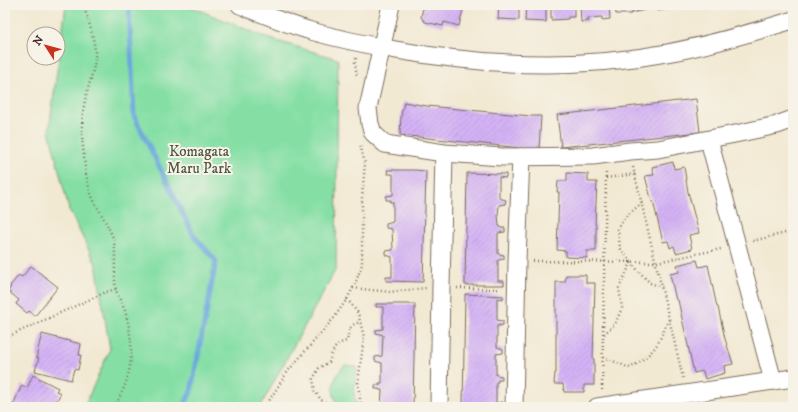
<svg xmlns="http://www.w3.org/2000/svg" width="798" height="412" font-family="'IM FELL DW Pica',serif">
<defs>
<pattern id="building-hatch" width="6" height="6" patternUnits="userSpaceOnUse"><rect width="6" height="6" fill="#d4b2f6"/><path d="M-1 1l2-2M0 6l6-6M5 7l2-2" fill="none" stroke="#b799d2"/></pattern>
</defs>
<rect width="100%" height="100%" fill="#f7f3e8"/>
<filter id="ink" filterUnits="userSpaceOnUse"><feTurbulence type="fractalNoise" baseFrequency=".025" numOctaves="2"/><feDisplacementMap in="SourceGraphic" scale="8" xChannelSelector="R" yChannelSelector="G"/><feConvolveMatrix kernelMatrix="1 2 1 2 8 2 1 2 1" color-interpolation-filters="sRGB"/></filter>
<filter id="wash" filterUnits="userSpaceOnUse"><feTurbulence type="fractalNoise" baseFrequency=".012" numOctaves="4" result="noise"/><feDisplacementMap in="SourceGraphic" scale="16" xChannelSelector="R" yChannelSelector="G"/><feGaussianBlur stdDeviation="0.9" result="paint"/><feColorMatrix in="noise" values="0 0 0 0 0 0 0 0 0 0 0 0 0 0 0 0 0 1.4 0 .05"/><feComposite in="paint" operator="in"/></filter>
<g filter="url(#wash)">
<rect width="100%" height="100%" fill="#f2e9d3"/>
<g fill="#85dfa5" stroke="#608462">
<path d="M66 5H187L270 39 338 59 336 269 260 407H84L110 349 96 264 69 210 49 130Z"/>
<path d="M345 365 357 367 354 394 357 406H340C328 393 333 376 345 365Z"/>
</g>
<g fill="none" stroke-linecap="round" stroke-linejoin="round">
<path stroke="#6ba7dc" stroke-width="5" d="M129 5 134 116 194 236 216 261 191 392 183 407"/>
</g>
<g id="blocks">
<g fill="url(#building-hatch)">
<path d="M427 5H464L459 26 444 22 443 26 425 22 421 17 423 8 426 9Z"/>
<path d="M499 5H519V20L498 19Z"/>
<path d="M526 5H546V22L525 21Z"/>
<path d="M551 5H574V17H568V19L551 20Z"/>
<path d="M580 5H609L610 19 602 20V17L588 18 589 21 581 22Z"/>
<path d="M615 5H644L645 10 631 13V14H616Z"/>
<path d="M651 5H675L676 8 657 11 656 8 651 9Z"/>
<path d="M696 99 700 132 561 147 557 115Z"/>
<path d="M404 102 427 106 531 116H541L539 150 400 135 401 116Z"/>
<path d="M673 162 674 169 684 167 688 192 699 233 689 235 692 249 676 253 674 246 670 248 668 241 663 242 653 201 652 202 645 176 654 175 652 167Z"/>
<path d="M387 170H414L426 171 423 282 386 281V277H392V257L386 255V251L393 250 392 229 386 228V224L393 222V202H390L391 200H386V196L393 195V174H388Z"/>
<path d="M467 173 506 174V178L499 177V198L506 200 505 204 499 205 498 215 499 226H500L501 228H505V232L498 233V254L504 255V259L498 260V281H504V285H465Z"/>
<path d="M567 173 588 174V182H597L595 225H596V251H587V258L566 257V251L557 250 559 192H557L558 181H567Z"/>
<path d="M697 260 699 267 708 265 717 307H718L725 339 733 364 724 366 725 373 705 379 703 371 694 373 678 300H676L670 274 679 272 677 265Z"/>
<path d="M31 266 58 287 35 316 29 311 27 313 16 304 19 300 8 291 11 287 10 286 19 275 22 277Z"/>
<path d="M566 275H586V283H595L593 359H594V385H584V392H564L563 384H554L555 373H556V282H565Z"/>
<path d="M465 294 503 296V299L497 298V320L503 321V325L497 326V347L503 349V353L496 354V375L502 376V380H498V382H496V403L502 402V406H463Z"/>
<path d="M376 304H415L413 407H381L382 390H379V389H375V385H380L379 383H382V363L375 361V357L382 356 383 335 376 333V330L383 329V307H376Z"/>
<path d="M42 334 81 344 79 355H81L78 370 74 369 71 380 35 371 39 358H37V353Z"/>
<path d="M33 375 58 388 56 391 61 393 53 407H16L13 405 22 385 27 388Z"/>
</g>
</g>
</g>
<g filter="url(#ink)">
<use href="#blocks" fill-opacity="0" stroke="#7b6d5d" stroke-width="1"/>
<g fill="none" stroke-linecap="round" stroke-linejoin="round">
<defs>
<g id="minor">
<path d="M240 5C263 14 287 24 311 31 339 39 368 45 396 50 486 66 577 70 667 53 710 45 751 33 793 20"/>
<path d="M391 5 368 108 370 124 373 133 385 144 444 153 502 157 593 156 630 151 658 149 740 133 777 125 793 119"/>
<path d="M709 140 773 381"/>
<path d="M439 407 441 287 444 153"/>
<path d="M514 407 517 261 521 157"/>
<path d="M597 407 793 378"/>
</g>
</defs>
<use href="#minor" stroke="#7b6d5d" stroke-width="19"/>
<g stroke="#7b6d5d" stroke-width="2.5" stroke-dasharray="1 3" stroke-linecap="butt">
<path d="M83 5C88 18 94 37 95 52 96 66 90 79 87 93 82 110 81 129 83 147 85 166 86 185 95 203 101 214 108 225 113 238 117 250 113 275 116 289 118 298 124 306 126 314 135 349 133 376 114 407"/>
<path d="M356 58 355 62 357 77"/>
<path d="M633 167 683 378"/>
<path d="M606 178 635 174"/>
<path d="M753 241 793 231"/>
<path d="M533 261 657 262 721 249"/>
<path d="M631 262 620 248 618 229 625 217 642 203"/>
<path d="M353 288 390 292 426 288"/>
<path d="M457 288 500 289"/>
<path d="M347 299 358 313 364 337 358 383 361 407"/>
<path d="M604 334 615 324 622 308 619 288 631 263 650 283 662 287"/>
<path d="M5 338 106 292 116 289"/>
<path d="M603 357 630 368C642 361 654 352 660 339 664 331 665 325 670 318"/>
<path d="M602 390 606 171"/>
<path d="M265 407 288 371 334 318 347 299 356 282 362 264V196L365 164 360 144"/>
<path d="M337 407 321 400 315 391 313 379 319 368 329 362C332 352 335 343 347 341 349 330 349 325 360 322"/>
</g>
<use href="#minor" stroke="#fff" stroke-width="17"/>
</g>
</g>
<g text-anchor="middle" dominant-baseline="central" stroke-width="4" stroke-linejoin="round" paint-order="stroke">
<g font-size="15" fill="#4e5740" stroke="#f7f3e8">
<text x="199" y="151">Komagata<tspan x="199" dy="17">Maru Park</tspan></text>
</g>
</g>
<rect width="798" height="412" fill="none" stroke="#f7f3e8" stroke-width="20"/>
<g transform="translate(46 46) rotate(306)"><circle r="19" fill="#f7f3e8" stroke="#aca397"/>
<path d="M0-3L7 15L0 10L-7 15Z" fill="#c8321e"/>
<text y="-6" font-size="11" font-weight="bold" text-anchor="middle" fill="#3b2a1e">N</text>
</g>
</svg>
